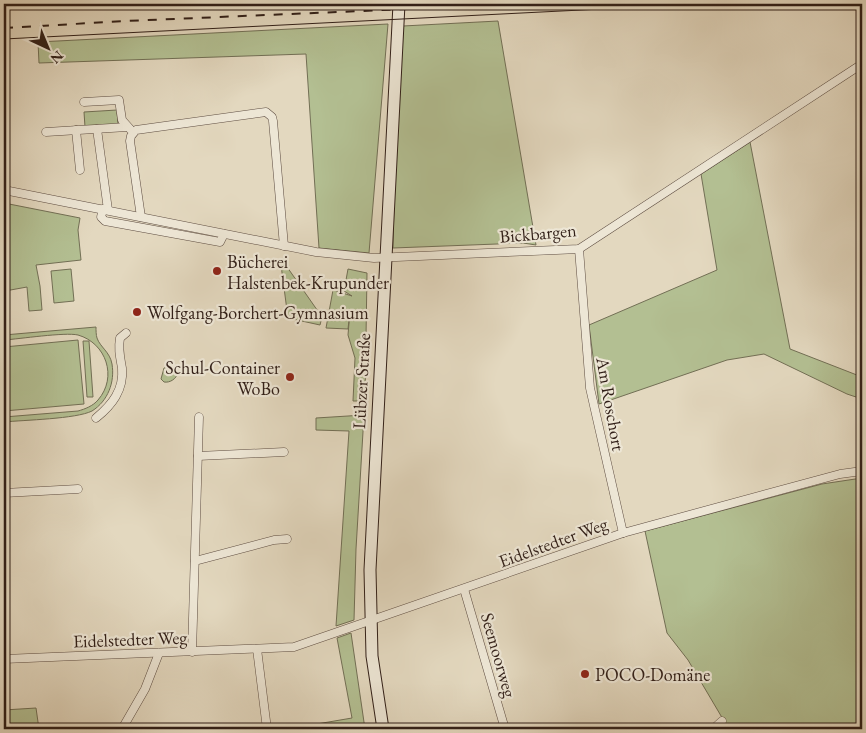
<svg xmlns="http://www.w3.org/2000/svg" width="866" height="733" font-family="'EB Garamond',serif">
<rect width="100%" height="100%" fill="#e3d8bf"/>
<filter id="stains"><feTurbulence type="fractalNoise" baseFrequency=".004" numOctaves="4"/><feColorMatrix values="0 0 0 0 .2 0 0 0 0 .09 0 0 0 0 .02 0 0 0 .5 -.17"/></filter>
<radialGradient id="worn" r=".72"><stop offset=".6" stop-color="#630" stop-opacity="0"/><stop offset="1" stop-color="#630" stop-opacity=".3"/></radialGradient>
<g fill="#b3bf92" stroke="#726f55">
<path d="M498 21 536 245 523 243 393 248 395 155 403 26Z"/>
<path d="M388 24 369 253 319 248 306 54 39 63 38 42Z"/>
<path d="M117 110 118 125 85 127 84 112Z"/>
<path d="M750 142 790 349 862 377V399L847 394 764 354 727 360 599 404 589 325 717 270 701 174Z"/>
<path d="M4 203 80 218 78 230 81 260 36 265 40 286 42 310 29 311 27 287 5 291Z"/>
<path d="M285 264 322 317 320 325 288 318 281 265Z"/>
<path d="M71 269 74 301 54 303 51 271Z"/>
<path d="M348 269 367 273 365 401H353L355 358 348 335 350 311 348 329 326 328 333 290 352 296 344 291Z"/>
<path d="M96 327C96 330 96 335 97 338 100 347 110 352 112 364 115 382 108 401 92 411 76 419 24 420 4 422V417L78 411C85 409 93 406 98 400 118 377 106 343 78 335 65 332 19 339 4 340V335Z"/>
<path d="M78 340 84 404 4 411V347Z"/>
<path d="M83 341H89L93 397H87Z"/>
<path d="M170 367 178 373C176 379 170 383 164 382L161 379 164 368Z"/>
<path d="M364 415 356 549 354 620 336 626 349 431 316 430V418Z"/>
<path d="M862 478V729H723L727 726 688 660 667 633 645 531 822 484Z"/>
<path d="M351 633 365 729H311V725L352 718 337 638Z"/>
<path d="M36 708 39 729H4V710Z"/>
</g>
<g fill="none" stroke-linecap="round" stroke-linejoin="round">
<defs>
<g id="street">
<path d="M84 102 119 100 122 120 130 129"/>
<path d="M97 129 108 210"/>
<path d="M76 130 80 170"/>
<path d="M46 132 127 127"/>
<path d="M4 190 316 252 374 258 579 249 862 64"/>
<path d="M103 209 101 217 105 221 220 242 224 234"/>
<path d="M141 217 130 141 131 136 136 130 266 112 272 117 273 121 284 246"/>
<path d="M579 249 590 388 623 533"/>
<path d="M96 418C112 405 124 390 122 368 120 357 118 349 120 338L126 333"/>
<path d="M198 456 284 452"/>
<path d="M4 493 78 489"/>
<path d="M195 561 274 540 287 539"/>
<path d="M464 589 505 729"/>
<path d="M257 649 267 729"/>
<path d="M192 652 199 417"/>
<path d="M4 659 294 647 623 533 840 474 862 471"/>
<path d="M122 729 145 689 159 653"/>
<path d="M713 729 722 721"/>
</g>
<path id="secondary" d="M383 729 372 656 370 570 399 4"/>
</defs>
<use href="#street" stroke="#5e4d42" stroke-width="9"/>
<use href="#secondary" stroke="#311f18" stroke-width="13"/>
<use href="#street" stroke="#ede6d5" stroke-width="8"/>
<use href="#secondary" stroke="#ede6d5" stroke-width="11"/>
<path stroke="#311f18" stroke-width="1" d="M4 39 701 4"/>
<g stroke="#311f18" stroke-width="2" stroke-dasharray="9 9" stroke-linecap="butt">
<path d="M266 7 314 4"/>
<path d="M4 28 126 21 525 4"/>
</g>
</g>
<g fill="#8f2418" stroke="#ede6d5" stroke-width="2">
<circle cx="217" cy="271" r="5"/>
<circle cx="137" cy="312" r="5"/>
<circle cx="290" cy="377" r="5"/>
<circle cx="585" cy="674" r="5"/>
</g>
<g text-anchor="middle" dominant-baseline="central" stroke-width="4.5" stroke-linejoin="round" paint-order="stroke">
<g font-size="18" fill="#311f18" stroke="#ede6d5">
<text transform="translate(538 233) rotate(-5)">Bickbargen</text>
<text transform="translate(361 381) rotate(-87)">Lübzer Straße</text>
<text transform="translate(611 404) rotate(80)">Am Roschort</text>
<text transform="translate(553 542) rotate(-20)">Eidelstedter Weg</text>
<text transform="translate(130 639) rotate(-2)">Eidelstedter Weg</text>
<text transform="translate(499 655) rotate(74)">Seemoorweg</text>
</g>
<g font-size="18" fill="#311f18" stroke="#ede6d5" text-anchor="start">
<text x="227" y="261">Bücherei<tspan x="227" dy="21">Halstenbek-Krupunder</tspan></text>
<text x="147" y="312">Wolfgang-Borchert-Gymnasium</text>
<text x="280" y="367" text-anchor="end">Schul-Container<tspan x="280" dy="21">WoBo</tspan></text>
<text x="595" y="674">POCO-Domäne</text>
</g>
</g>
<rect width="866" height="733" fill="none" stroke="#e3d8bf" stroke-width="20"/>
<rect x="5" y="5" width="856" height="723" fill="none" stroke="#311f18" stroke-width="2.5"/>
<rect x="10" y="10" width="846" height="713" fill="none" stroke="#311f18"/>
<g transform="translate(48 48) rotate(136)" stroke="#ede6d5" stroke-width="4" paint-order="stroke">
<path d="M0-4L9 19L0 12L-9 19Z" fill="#311f18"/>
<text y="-8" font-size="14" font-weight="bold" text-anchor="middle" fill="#311f18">N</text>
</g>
<rect width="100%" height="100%" filter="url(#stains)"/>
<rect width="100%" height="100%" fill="url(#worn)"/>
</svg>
